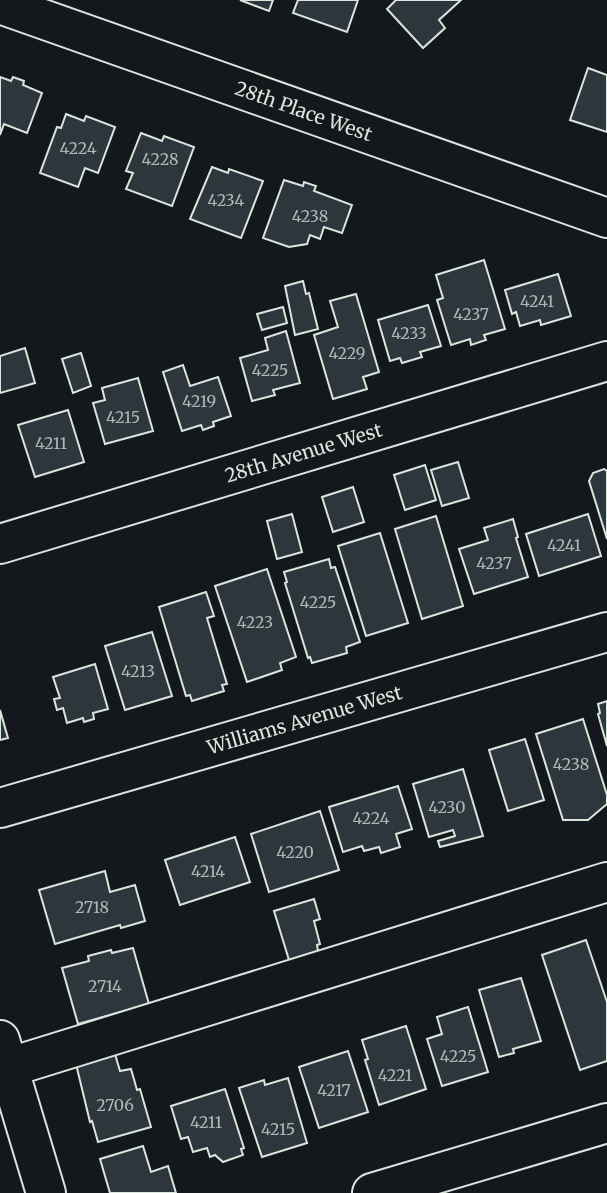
<svg xmlns="http://www.w3.org/2000/svg" width="607" height="1193" font-family="Merriweather,serif">
<rect width="100%" height="100%" fill="#14181c"/>
<g fill="#2c363c" stroke="#d8e6dc" stroke-width="2">
<path d="M240 0H273L269 11Z"/>
<path d="M298 0H358L347 32 293 13Z"/>
<path d="M396 0H461L439 20 445 28 423 48 387 9Z"/>
<path d="M588 68 607 75V132L570 120Z"/>
<path d="M0 77 11 81 13 77 24 81 23 85 42 93 27 133 4 124 0 135Z"/>
<path d="M66 114 84 121 86 116 115 127 98 173 85 168 78 187 40 173 57 127 61 128Z"/>
<path d="M141 133 162 141 164 136 194 147 172 206 126 189 133 173 126 171Z"/>
<path d="M212 167 228 173 229 169 263 181 241 238 190 219Z"/>
<path d="M284 180 303 186 304 182 316 186 314 191 352 205 342 233 324 227 320 239 310 235 307 244 289 247 263 238Z"/>
<path d="M484 260 505 329 484 335 486 340 471 345 470 339 451 345 437 300 443 298 436 275Z"/>
<path d="M558 274 571 316 541 325 540 320 520 326 516 312 512 314 505 290Z"/>
<path d="M303 281 306 294 309 293 318 329 295 335 285 286Z"/>
<path d="M356 294 379 372 363 377 367 389 333 399 314 335 338 327 330 301Z"/>
<path d="M428 305 441 346 420 352 422 357 402 363 400 358 390 361 378 320Z"/>
<path d="M283 307 287 323 262 330 257 314Z"/>
<path d="M286 331 300 383 273 390 275 395 252 401 240 358 268 350 265 338Z"/>
<path d="M25 348 35 383 0 393V356Z"/>
<path d="M81 353 91 386 73 393 62 359Z"/>
<path d="M183 365 190 386 218 377 231 416 213 422 214 426 203 430 201 425 182 431 163 372Z"/>
<path d="M138 378 153 431 105 444 93 403 105 400 102 388Z"/>
<path d="M68 410 84 462 35 477 18 425Z"/>
<path d="M458 462 469 498 442 506 431 470Z"/>
<path d="M425 465 436 500 405 510 394 475Z"/>
<path d="M604 469 607 471V539L589 481 593 473Z"/>
<path d="M353 487 364 522 333 532 322 497Z"/>
<path d="M292 514 302 552 277 559 267 521Z"/>
<path d="M588 514 601 556 539 576 526 534Z"/>
<path d="M436 516 463 606 422 619 395 529Z"/>
<path d="M513 519 518 537 516 538 528 577 474 594 459 549 488 540 484 528Z"/>
<path d="M380 533 408 623 366 636 338 546Z"/>
<path d="M329 559 331 568 335 567 360 642 346 647 347 653 312 663 310 657 308 658 285 583 287 582 284 572Z"/>
<path d="M267 569 296 657 280 663 282 670 247 682 215 586Z"/>
<path d="M206 592 214 616 207 618 227 684 222 685 224 691 192 701 190 695 186 696 159 607Z"/>
<path d="M152 632 172 696 125 710 105 646Z"/>
<path d="M95 664 108 709 93 713 94 719 84 722 83 718 67 723 63 708 57 710 54 699 60 698 53 677Z"/>
<path d="M607 701V746L598 714 600 713 598 704Z"/>
<path d="M0 710 8 738 0 740Z"/>
<path d="M583 719 607 795V804L588 820H563L536 734Z"/>
<path d="M525 739 544 800 508 811 489 750Z"/>
<path d="M463 769 483 836 440 847 438 841 455 836 453 830 429 837 413 784Z"/>
<path d="M398 786 412 829 396 834 400 847 381 853 379 847 364 851 362 846 343 852 329 807Z"/>
<path d="M320 811 339 870 269 892 251 834Z"/>
<path d="M235 837 250 882 180 905 165 860Z"/>
<path d="M105 871 110 892 135 885 145 921 121 928 120 925 55 944 39 890Z"/>
<path d="M314 899 320 919 314 921 320 944 317 945 318 951 289 960 274 911Z"/>
<path d="M586 940 607 1002V1061L580 1070 542 955Z"/>
<path d="M133 948 149 1004 78 1024 62 968 89 961 88 956 111 950 112 953Z"/>
<path d="M521 978 541 1041 513 1049 514 1053 499 1057 479 990Z"/>
<path d="M468 1007 488 1072 442 1086 427 1039 442 1034 437 1017Z"/>
<path d="M406 1026 426 1089 379 1105 365 1060 368 1059 362 1040Z"/>
<path d="M348 1051 368 1112 319 1128 299 1067Z"/>
<path d="M115 1054 120 1071 131 1069 137 1090 140 1089 151 1127 98 1142 92 1121 90 1122 76 1064Z"/>
<path d="M288 1078 307 1143 262 1157 239 1088 264 1080 265 1085Z"/>
<path d="M225 1089 244 1148 241 1149 243 1155 223 1162 215 1155 210 1157 207 1148 193 1152 188 1137 181 1139 171 1106Z"/>
<path d="M143 1146 151 1172 168 1166 176 1193H110L100 1159Z"/>
</g>
<g fill="none" stroke-linecap="round" stroke-linejoin="round">
<defs>
<g id="minor">
<path id="s1" d="M0 4 607 218"/>
<path id="s2" d="M0 544 607 361"/>
<path id="s3" d="M0 808 607 632"/>
<path d="M0 1040 46 1193"/>
<path d="M7 1068 607 882"/>
<path d="M372 1193 607 1123"/>
</g>
</defs>
<use href="#minor" stroke="#d8e6dc" stroke-width="42"/>
<use href="#minor" stroke="#14181c" stroke-width="38"/>
</g>
<g text-anchor="middle" dominant-baseline="central" stroke-width="5" stroke-linejoin="round" paint-order="stroke">
<g font-size="16" fill="#adbab4">
<text x="78" y="148">4224</text>
<text x="160" y="159">4228</text>
<text x="226" y="200">4234</text>
<text x="310" y="216">4238</text>
<text x="537" y="301">4241</text>
<text x="471" y="314">4237</text>
<text x="409" y="333">4233</text>
<text x="347" y="353">4229</text>
<text x="270" y="370">4225</text>
<text x="199" y="401">4219</text>
<text x="123" y="417">4215</text>
<text x="51" y="443">4211</text>
<text x="564" y="545">4241</text>
<text x="494" y="563">4237</text>
<text x="318" y="602">4225</text>
<text x="255" y="622">4223</text>
<text x="138" y="671">4213</text>
<text x="571" y="764">4238</text>
<text x="447" y="807">4230</text>
<text x="371" y="818">4224</text>
<text x="295" y="852">4220</text>
<text x="208" y="871">4214</text>
<text x="92" y="907">2718</text>
<text x="105" y="986">2714</text>
<text x="458" y="1056">4225</text>
<text x="395" y="1075">4221</text>
<text x="334" y="1090">4217</text>
<text x="115" y="1105">2706</text>
<text x="206" y="1122">4211</text>
<text x="278" y="1129">4215</text>
</g>
<g font-size="19" fill="#d8e6dc" stroke="#14181c">
<text stroke="none"><textPath href="#s1" startOffset="322">28th Place West</textPath></text>
<text stroke="none"><textPath href="#s2" startOffset="317">28th Avenue West</textPath></text>
<text stroke="none"><textPath href="#s3" startOffset="317">Williams Avenue West</textPath></text>
</g>
</g>
</svg>
